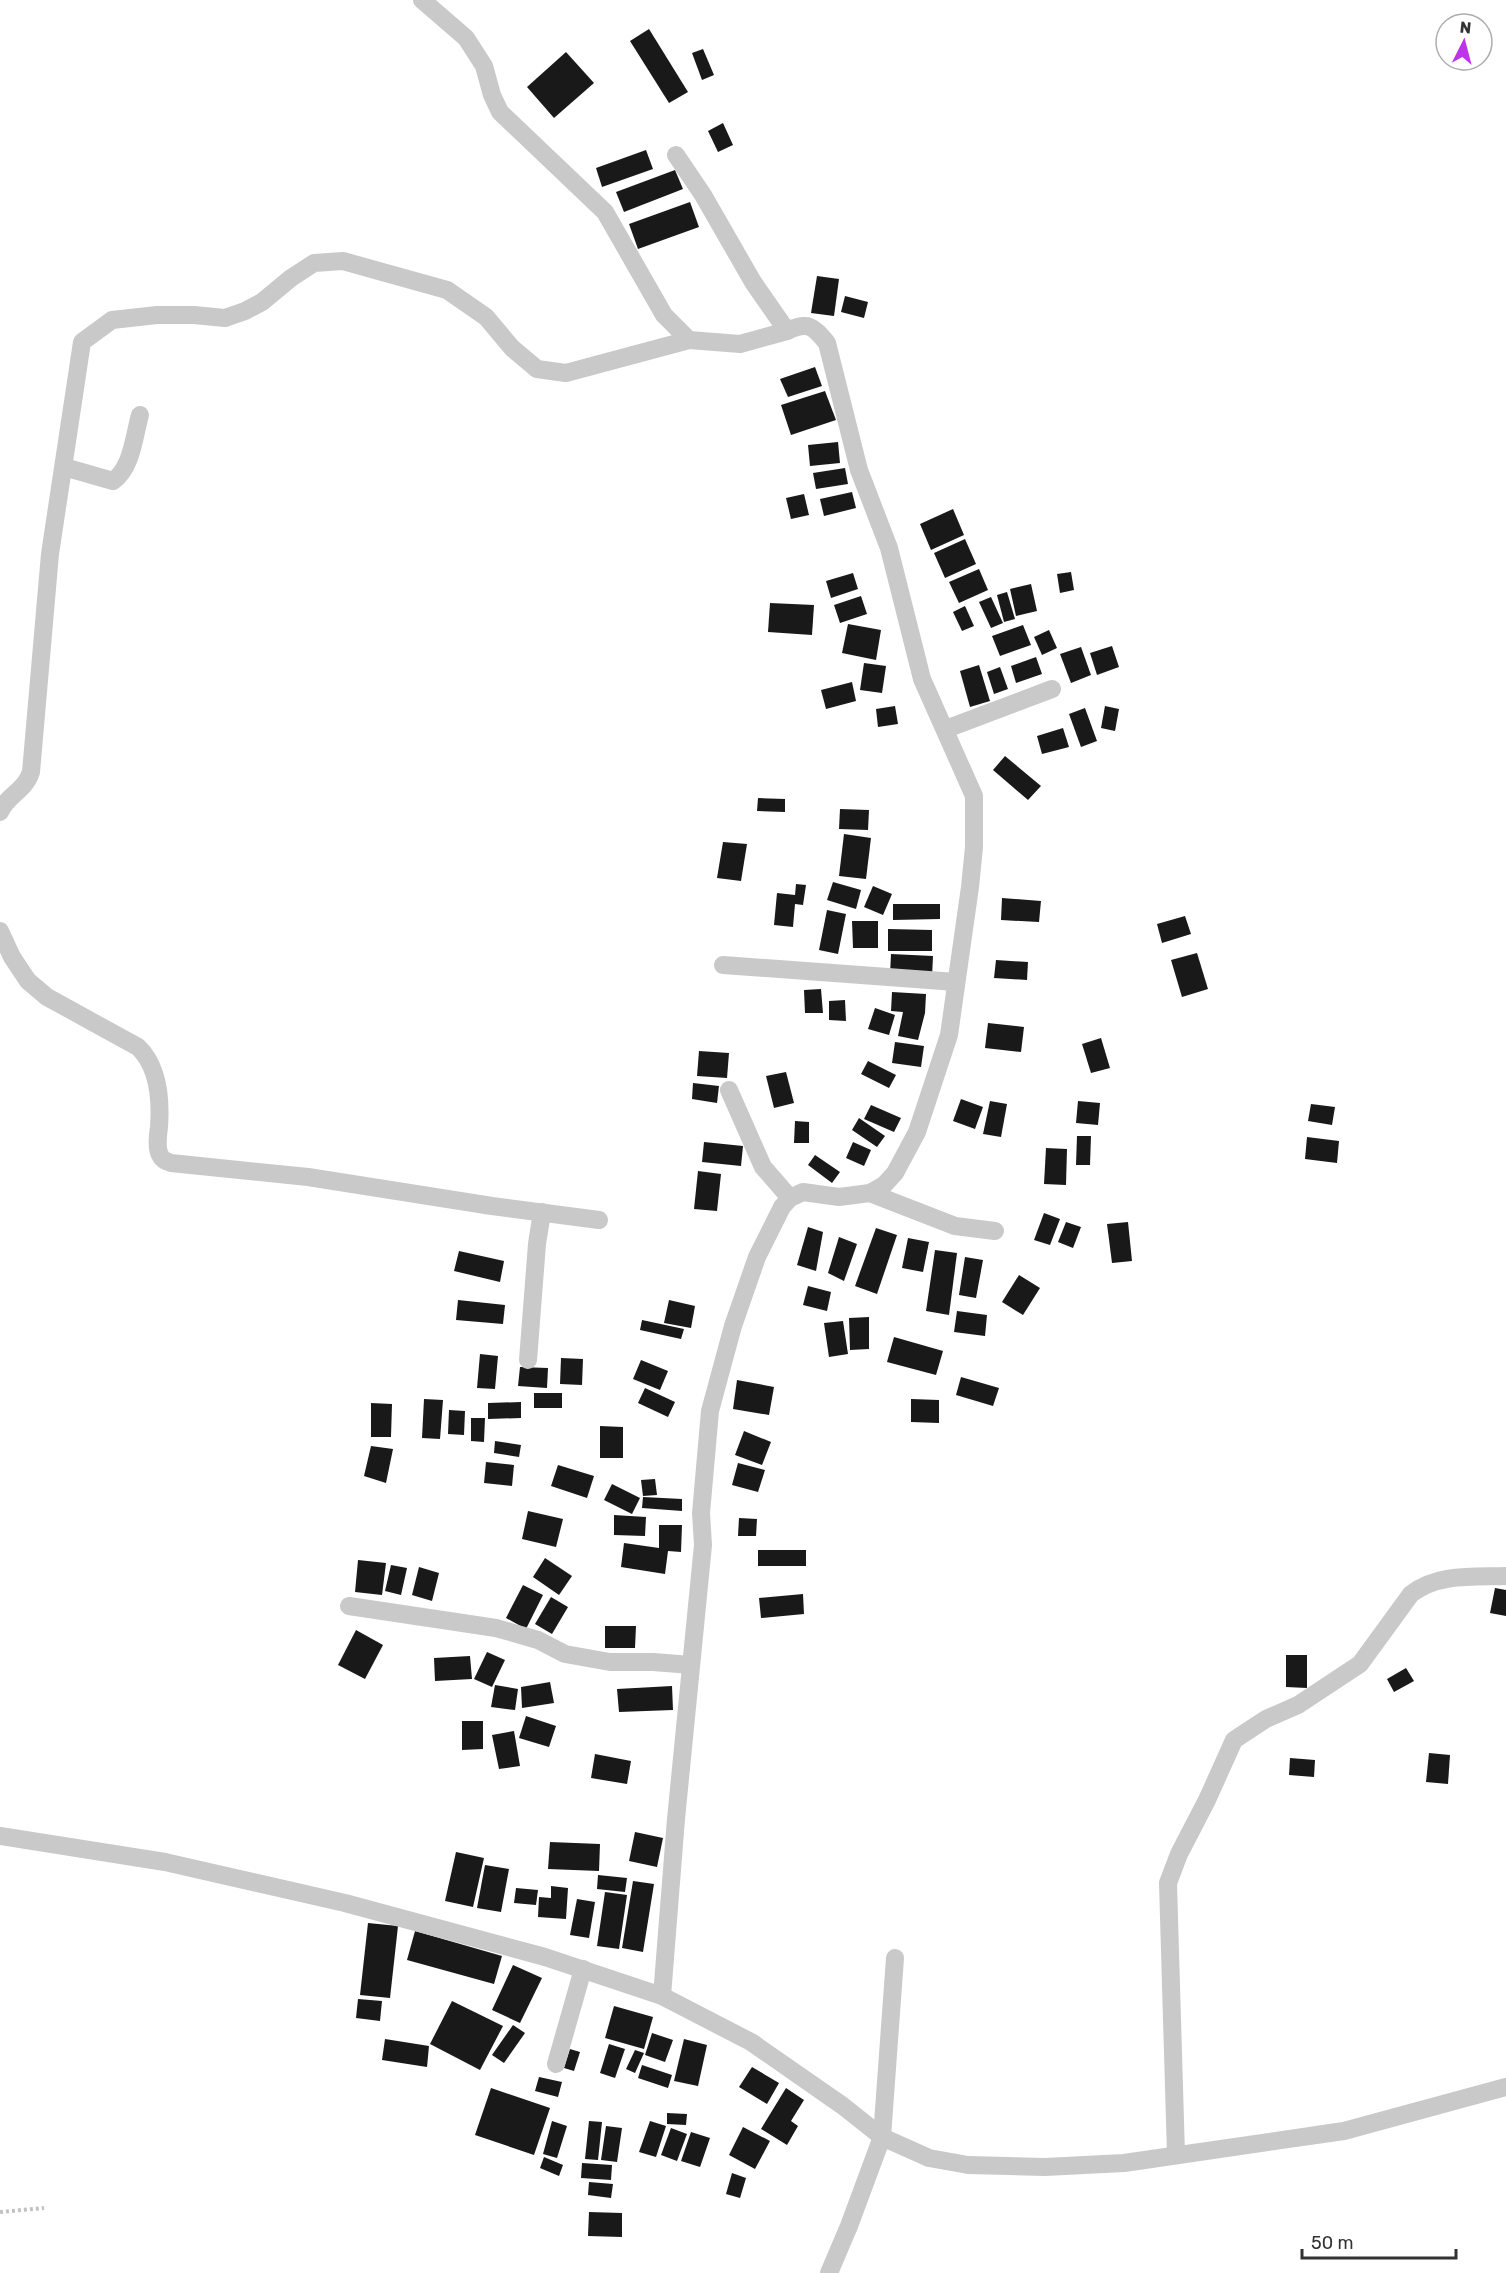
<svg xmlns="http://www.w3.org/2000/svg" width="1506" height="2273" font-family="Rubik,sans-serif">
<rect width="100%" height="100%" fill="#fff"/>
<g fill="#191919">
<path d="M649 29 688 92 669 103 630 41Z"/>
<path d="M703 49 714 75 702 80 692 53Z"/>
<path d="M566 52 594 83 554 118 527 87Z"/>
<path d="M723 123 733 145 718 152 708 131Z"/>
<path d="M646 150 653 169 602 187 596 168Z"/>
<path d="M675 170 683 189 624 212 616 192Z"/>
<path d="M690 202 699 227 638 249 629 224Z"/>
<path d="M817 276 839 279 834 316 811 313Z"/>
<path d="M845 296 868 302 864 318 841 312Z"/>
<path d="M815 367 822 386 788 397 780 379Z"/>
<path d="M825 391 836 420 791 435 781 405Z"/>
<path d="M838 442 840 463 810 466 808 445Z"/>
<path d="M845 468 848 484 816 489 813 473Z"/>
<path d="M852 492 856 508 824 516 820 499Z"/>
<path d="M804 494 809 515 791 519 786 498Z"/>
<path d="M953 509 964 535 931 550 920 524Z"/>
<path d="M965 539 976 564 945 578 934 553Z"/>
<path d="M979 569 988 590 959 603 949 582Z"/>
<path d="M1071 572 1074 590 1060 593 1057 574Z"/>
<path d="M853 573 858 589 831 598 826 581Z"/>
<path d="M1031 584 1037 611 1016 616 1010 589Z"/>
<path d="M1007 592 1015 619 1004 622 997 595Z"/>
<path d="M861 596 867 614 840 623 834 605Z"/>
<path d="M991 597 1003 623 991 628 979 602Z"/>
<path d="M770 603 814 605 812 635 768 632Z"/>
<path d="M965 606 974 626 962 631 953 612Z"/>
<path d="M848 624 881 630 876 660 842 653Z"/>
<path d="M1023 625 1031 645 1000 656 992 636Z"/>
<path d="M1049 630 1057 648 1042 655 1034 637Z"/>
<path d="M1112 646 1119 667 1097 675 1090 653Z"/>
<path d="M1081 647 1091 675 1071 683 1060 654Z"/>
<path d="M1036 657 1042 674 1016 683 1011 666Z"/>
<path d="M864 663 886 666 882 693 860 690Z"/>
<path d="M979 665 990 701 970 707 960 671Z"/>
<path d="M1000 667 1008 689 994 694 987 672Z"/>
<path d="M852 682 856 701 826 709 821 690Z"/>
<path d="M895 706 898 724 878 727 876 709Z"/>
<path d="M1105 706 1119 709 1115 731 1101 728Z"/>
<path d="M1085 708 1097 741 1081 747 1069 714Z"/>
<path d="M1063 728 1069 747 1042 754 1037 736Z"/>
<path d="M1005 756 1041 786 1028 800 993 770Z"/>
<path d="M758 798 785 799V812L757 811Z"/>
<path d="M840 809 869 810 868 830 839 829Z"/>
<path d="M844 834 871 838 866 879 839 876Z"/>
<path d="M723 842 747 844 741 881 717 878Z"/>
<path d="M833 882 861 890 856 909 827 900Z"/>
<path d="M796 884 806 885 803 905 795 904 793 927 774 925 777 893 795 895Z"/>
<path d="M873 886 892 894 883 915 864 907Z"/>
<path d="M1002 898 1041 901 1039 922 1001 920Z"/>
<path d="M893 904H940V919L893 920Z"/>
<path d="M827 910 846 914 838 954 819 950Z"/>
<path d="M1185 916 1191 934 1162 943 1157 924Z"/>
<path d="M852 921H878V948H853Z"/>
<path d="M888 929 932 930V951H888Z"/>
<path d="M1197 953 1208 989 1182 997 1171 960Z"/>
<path d="M891 954 933 956 932 977 890 975Z"/>
<path d="M996 960 1028 962 1027 980 994 978Z"/>
<path d="M821 989 823 1013H805L804 990Z"/>
<path d="M892 992 926 994 925 1013 918 1040 898 1036 903 1012 891 1011Z"/>
<path d="M845 1000 846 1021 829 1020V1001Z"/>
<path d="M875 1008 895 1015 889 1035 868 1029Z"/>
<path d="M988 1023 1024 1027 1021 1052 985 1048Z"/>
<path d="M1101 1038 1110 1068 1091 1073 1082 1044Z"/>
<path d="M895 1042 924 1046 921 1067 892 1063Z"/>
<path d="M699 1051 729 1053 727 1078 697 1076Z"/>
<path d="M868 1061 896 1075 889 1088 861 1074Z"/>
<path d="M786 1072 794 1103 774 1108 766 1076Z"/>
<path d="M693 1083 719 1086 717 1103 692 1099Z"/>
<path d="M961 1099 983 1107 975 1129 953 1121Z"/>
<path d="M990 1101 1007 1104 1001 1137 983 1134Z"/>
<path d="M1078 1101 1100 1103 1098 1125 1076 1123Z"/>
<path d="M1311 1104 1335 1107 1332 1125 1308 1121Z"/>
<path d="M871 1105 901 1118 894 1132 864 1119Z"/>
<path d="M859 1118 885 1136 877 1147 852 1130Z"/>
<path d="M795 1121 809 1122V1143H794Z"/>
<path d="M1077 1136H1091L1090 1165H1076Z"/>
<path d="M1307 1137 1339 1141 1337 1163 1305 1159Z"/>
<path d="M704 1142 743 1146 741 1166 702 1162Z"/>
<path d="M853 1142 871 1150 864 1166 846 1158Z"/>
<path d="M1046 1148 1067 1149 1066 1185 1044 1184Z"/>
<path d="M815 1155 840 1172 832 1183 808 1165Z"/>
<path d="M698 1171 721 1174 717 1211 694 1209Z"/>
<path d="M1044 1213 1060 1219 1050 1245 1034 1240Z"/>
<path d="M1066 1222 1081 1227 1073 1248 1058 1242Z"/>
<path d="M1128 1222 1132 1261 1112 1263 1107 1224Z"/>
<path d="M808 1227 823 1232 816 1271 797 1265Z"/>
<path d="M876 1228 897 1235 877 1294 855 1286Z"/>
<path d="M839 1237 857 1244 844 1281 828 1273Z"/>
<path d="M908 1238 929 1242 923 1272 902 1268Z"/>
<path d="M935 1250 957 1253 949 1315 926 1311Z"/>
<path d="M459 1251 504 1261 500 1282 454 1271Z"/>
<path d="M965 1257 983 1260 976 1298 959 1295Z"/>
<path d="M1019 1275 1040 1288 1023 1315 1002 1302Z"/>
<path d="M808 1286 831 1292 827 1311 803 1305Z"/>
<path d="M458 1300 505 1305 503 1324 456 1320Z"/>
<path d="M669 1300 695 1306 691 1328 664 1323Z"/>
<path d="M957 1311 987 1315 985 1336 954 1332Z"/>
<path d="M869 1317V1349L850 1350 849 1318Z"/>
<path d="M642 1320 684 1329 681 1339 640 1330Z"/>
<path d="M843 1321 848 1354 829 1357 824 1323Z"/>
<path d="M894 1337 943 1351 936 1375 887 1362Z"/>
<path d="M480 1354 498 1356 495 1389 477 1388Z"/>
<path d="M561 1358 583 1359 582 1385 560 1384Z"/>
<path d="M641 1360 668 1371 660 1390 633 1379Z"/>
<path d="M520 1367 548 1368 547 1388 518 1386Z"/>
<path d="M961 1377 999 1388 993 1406 956 1395Z"/>
<path d="M737 1380 774 1387 769 1415 733 1409Z"/>
<path d="M645 1388 675 1402 668 1417 638 1403Z"/>
<rect x="534" y="1393" width="28" height="15"/>
<path d="M424 1399 443 1400 440 1439 422 1438Z"/>
<path d="M911 1399 939 1400V1423L911 1422Z"/>
<path d="M521 1402V1418L488 1419V1403Z"/>
<path d="M371 1403 392 1404 391 1437H371Z"/>
<path d="M449 1410 465 1411 464 1435 448 1434Z"/>
<path d="M471 1418H485L484 1442 471 1441Z"/>
<path d="M600 1426 623 1427V1458H600Z"/>
<path d="M744 1431 771 1442 762 1465 735 1455Z"/>
<path d="M495 1441 521 1445 519 1457 494 1453Z"/>
<path d="M371 1446 393 1449 386 1483 364 1476Z"/>
<path d="M486 1462 514 1465 512 1486 484 1483Z"/>
<path d="M738 1463 765 1470 758 1492 732 1485Z"/>
<path d="M558 1465 594 1476 587 1498 551 1486Z"/>
<path d="M655 1479 657 1495 643 1496 641 1480Z"/>
<path d="M612 1484 640 1498 632 1514 604 1500Z"/>
<path d="M643 1497 682 1499V1511L642 1508Z"/>
<path d="M528 1511 563 1519 556 1547 522 1539Z"/>
<path d="M614 1515 646 1517 645 1536 614 1535Z"/>
<path d="M739 1518 757 1519 756 1536H738Z"/>
<path d="M659 1525H682L681 1552 668 1551 665 1574 621 1567 624 1543 659 1548Z"/>
<rect x="758" y="1550" width="48" height="16"/>
<path d="M545 1558 572 1576 559 1595 533 1577Z"/>
<path d="M358 1560 386 1563 382 1595 355 1592Z"/>
<path d="M391 1565 407 1568 401 1595 385 1591Z"/>
<path d="M419 1567 439 1573 432 1601 412 1595Z"/>
<path d="M523 1585 543 1595 526 1629 506 1618Z"/>
<path d="M1495 1588 1506 1590V1616L1490 1613Z"/>
<path d="M803 1594 804 1614 761 1618 759 1598Z"/>
<path d="M551 1597 568 1607 552 1634 535 1624Z"/>
<path d="M605 1626H636L635 1648H605Z"/>
<path d="M356 1630 383 1645 365 1679 338 1665Z"/>
<path d="M487 1652 505 1660 492 1687 474 1679Z"/>
<path d="M1286 1655H1307V1688L1286 1687Z"/>
<path d="M470 1656 472 1679 435 1681 434 1658Z"/>
<path d="M1406 1668 1414 1681 1394 1692 1387 1679Z"/>
<path d="M550 1682 554 1703 522 1708 521 1687Z"/>
<path d="M495 1685 518 1689 515 1710 491 1707Z"/>
<path d="M672 1686 673 1710 619 1712 617 1689Z"/>
<path d="M526 1716 556 1726 549 1747 519 1738Z"/>
<path d="M462 1721H483V1749L462 1750Z"/>
<path d="M514 1731 520 1766 499 1769 492 1735Z"/>
<path d="M1429 1753 1450 1755 1448 1784 1426 1782Z"/>
<path d="M595 1754 631 1761 627 1784 591 1778Z"/>
<path d="M1290 1758 1315 1760 1314 1777 1289 1775Z"/>
<path d="M635 1832 663 1838 657 1867 629 1861Z"/>
<path d="M550 1842 600 1844 599 1871 548 1869Z"/>
<path d="M456 1852 484 1858 473 1907 445 1901Z"/>
<path d="M485 1865 509 1869 501 1912 477 1908Z"/>
<path d="M598 1875 627 1878 625 1892 597 1889Z"/>
<path d="M633 1881 654 1884 643 1952 622 1948Z"/>
<path d="M551 1886 568 1888 566 1919 538 1917 539 1897 551 1898Z"/>
<path d="M516 1888 538 1890 536 1905 514 1903Z"/>
<path d="M605 1892 627 1895 619 1949 597 1946Z"/>
<path d="M577 1899 595 1902 589 1938 570 1935Z"/>
<path d="M368 1923 398 1926 390 1998 360 1995Z"/>
<path d="M415 1931 502 1956 494 1984 407 1960Z"/>
<path d="M513 1965 542 1978 520 2023 492 2010Z"/>
<path d="M358 1999 382 2001 380 2021 356 2018Z"/>
<path d="M452 2001 503 2026 480 2070 430 2044Z"/>
<path d="M614 2006 653 2017 644 2049 605 2038Z"/>
<path d="M513 2025 525 2033 504 2063 492 2055Z"/>
<path d="M652 2033 673 2040 665 2062 645 2055Z"/>
<path d="M385 2039 429 2046 427 2067 382 2060Z"/>
<path d="M684 2039 707 2045 698 2086 674 2081Z"/>
<path d="M609 2044 625 2049 615 2078 600 2073Z"/>
<path d="M570 2049 580 2052 574 2071 564 2068Z"/>
<path d="M635 2050 644 2053 635 2073 626 2069Z"/>
<path d="M642 2065 672 2075 668 2088 638 2078Z"/>
<path d="M752 2067 779 2083 767 2104 739 2087Z"/>
<path d="M539 2077 562 2082 558 2097 535 2091Z"/>
<path d="M491 2088 550 2108 534 2155 475 2135Z"/>
<path d="M786 2088 804 2100 791 2121 798 2126 787 2145 761 2129Z"/>
<path d="M667 2113 687 2114 686 2125 667 2124Z"/>
<path d="M552 2121 567 2126 557 2158 543 2154Z"/>
<path d="M589 2121 602 2122 598 2160 585 2159Z"/>
<path d="M650 2121 666 2126 656 2157 639 2152Z"/>
<path d="M606 2126 622 2128 617 2162 601 2160Z"/>
<path d="M743 2127 770 2141 755 2169 729 2155Z"/>
<path d="M671 2128 687 2134 677 2161 661 2155Z"/>
<path d="M691 2132 710 2138 700 2167 681 2161Z"/>
<path d="M544 2157 563 2165 559 2176 540 2168Z"/>
<path d="M582 2163 612 2165 611 2180 581 2178Z"/>
<path d="M732 2173 746 2178 740 2198 726 2194Z"/>
<path d="M589 2182 613 2184 611 2198 588 2195Z"/>
<path d="M589 2212 622 2213V2237L588 2236Z"/>
</g>
<g fill="none" stroke-linecap="round" stroke-linejoin="round">
<path stroke="#c2c2c2" stroke-width="4" stroke-dasharray="3 3" stroke-linecap="butt" d="M0 2212 44 2208"/>
<g stroke="#c9c9c9" stroke-width="18">
<path d="M422 0 466 38 484 66 492 95 500 112 605 212 664 315 689 340 740 344 787 331"/>
<path d="M64 467 113 481C132 468 134 436 140 415"/>
<path d="M946 729 1052 689"/>
<path d="M0 812C7 795 25 791 31 772L50 554 82 342 112 320 157 315H194L225 318 245 311 262 302 291 278 314 263 343 261 447 290 486 317 512 348 537 369 566 373 689 340"/>
<path d="M0 931 12 957 28 981 47 997 138 1047C159 1067 161 1099 159 1127 158 1135 156 1147 160 1155 162 1160 166 1161 171 1163L308 1177 492 1206 599 1220"/>
<path d="M723 965 956 982"/>
<path d="M729 1090 763 1167 790 1198"/>
<path d="M870 1193 955 1226 995 1231"/>
<path d="M528 1360 537 1244 542 1212"/>
<path d="M349 1606 496 1628 538 1640 565 1654 610 1662H653L691 1665"/>
<path d="M0 1836 165 1862 345 1903 545 1957 662 1996 751 2042 843 2106 882 2137 929 2158 968 2165 1045 2167 1124 2163 1344 2131 1506 2087"/>
<path d="M662 1996 676 1819 703 1545 701 1513 710 1411 733 1326 757 1257 782 1207 790 1198 803 1192 839 1197 870 1193 884 1185 895 1173 917 1132 949 1035 970 887 974 847V796L922 679 889 548 859 470 827 343C813 326 808 321 787 331L753 282 703 195 676 155"/>
<path d="M556 2064 583 1969"/>
<path d="M1176 2155 1168 1883 1179 1854 1207 1800 1234 1740 1266 1719 1298 1705 1360 1664 1411 1594C1438 1573 1474 1577 1506 1576"/>
<path d="M829 2273 849 2226 882 2137 895 1958"/>
</g>
</g>
<g transform="translate(1464 42) rotate(6)"><circle r="28" fill="#ffffff" stroke="#adadad" stroke-width="1.5"/>
<path d="M0-4.5L10 22L0 15L-10 22Z" fill="#be34e9"/>
<text y="-9" font-size="16" font-weight="bold" text-anchor="middle" fill="#323232">N</text>
</g>
<path d="M1302 2249v9h154v-9" fill="none" stroke="#323232" stroke-width="3"/>
<text x="1311" y="2249" font-size="18" fill="#323232" stroke="#ffffff" stroke-width="4.5" paint-order="stroke">50 m</text>
</svg>
